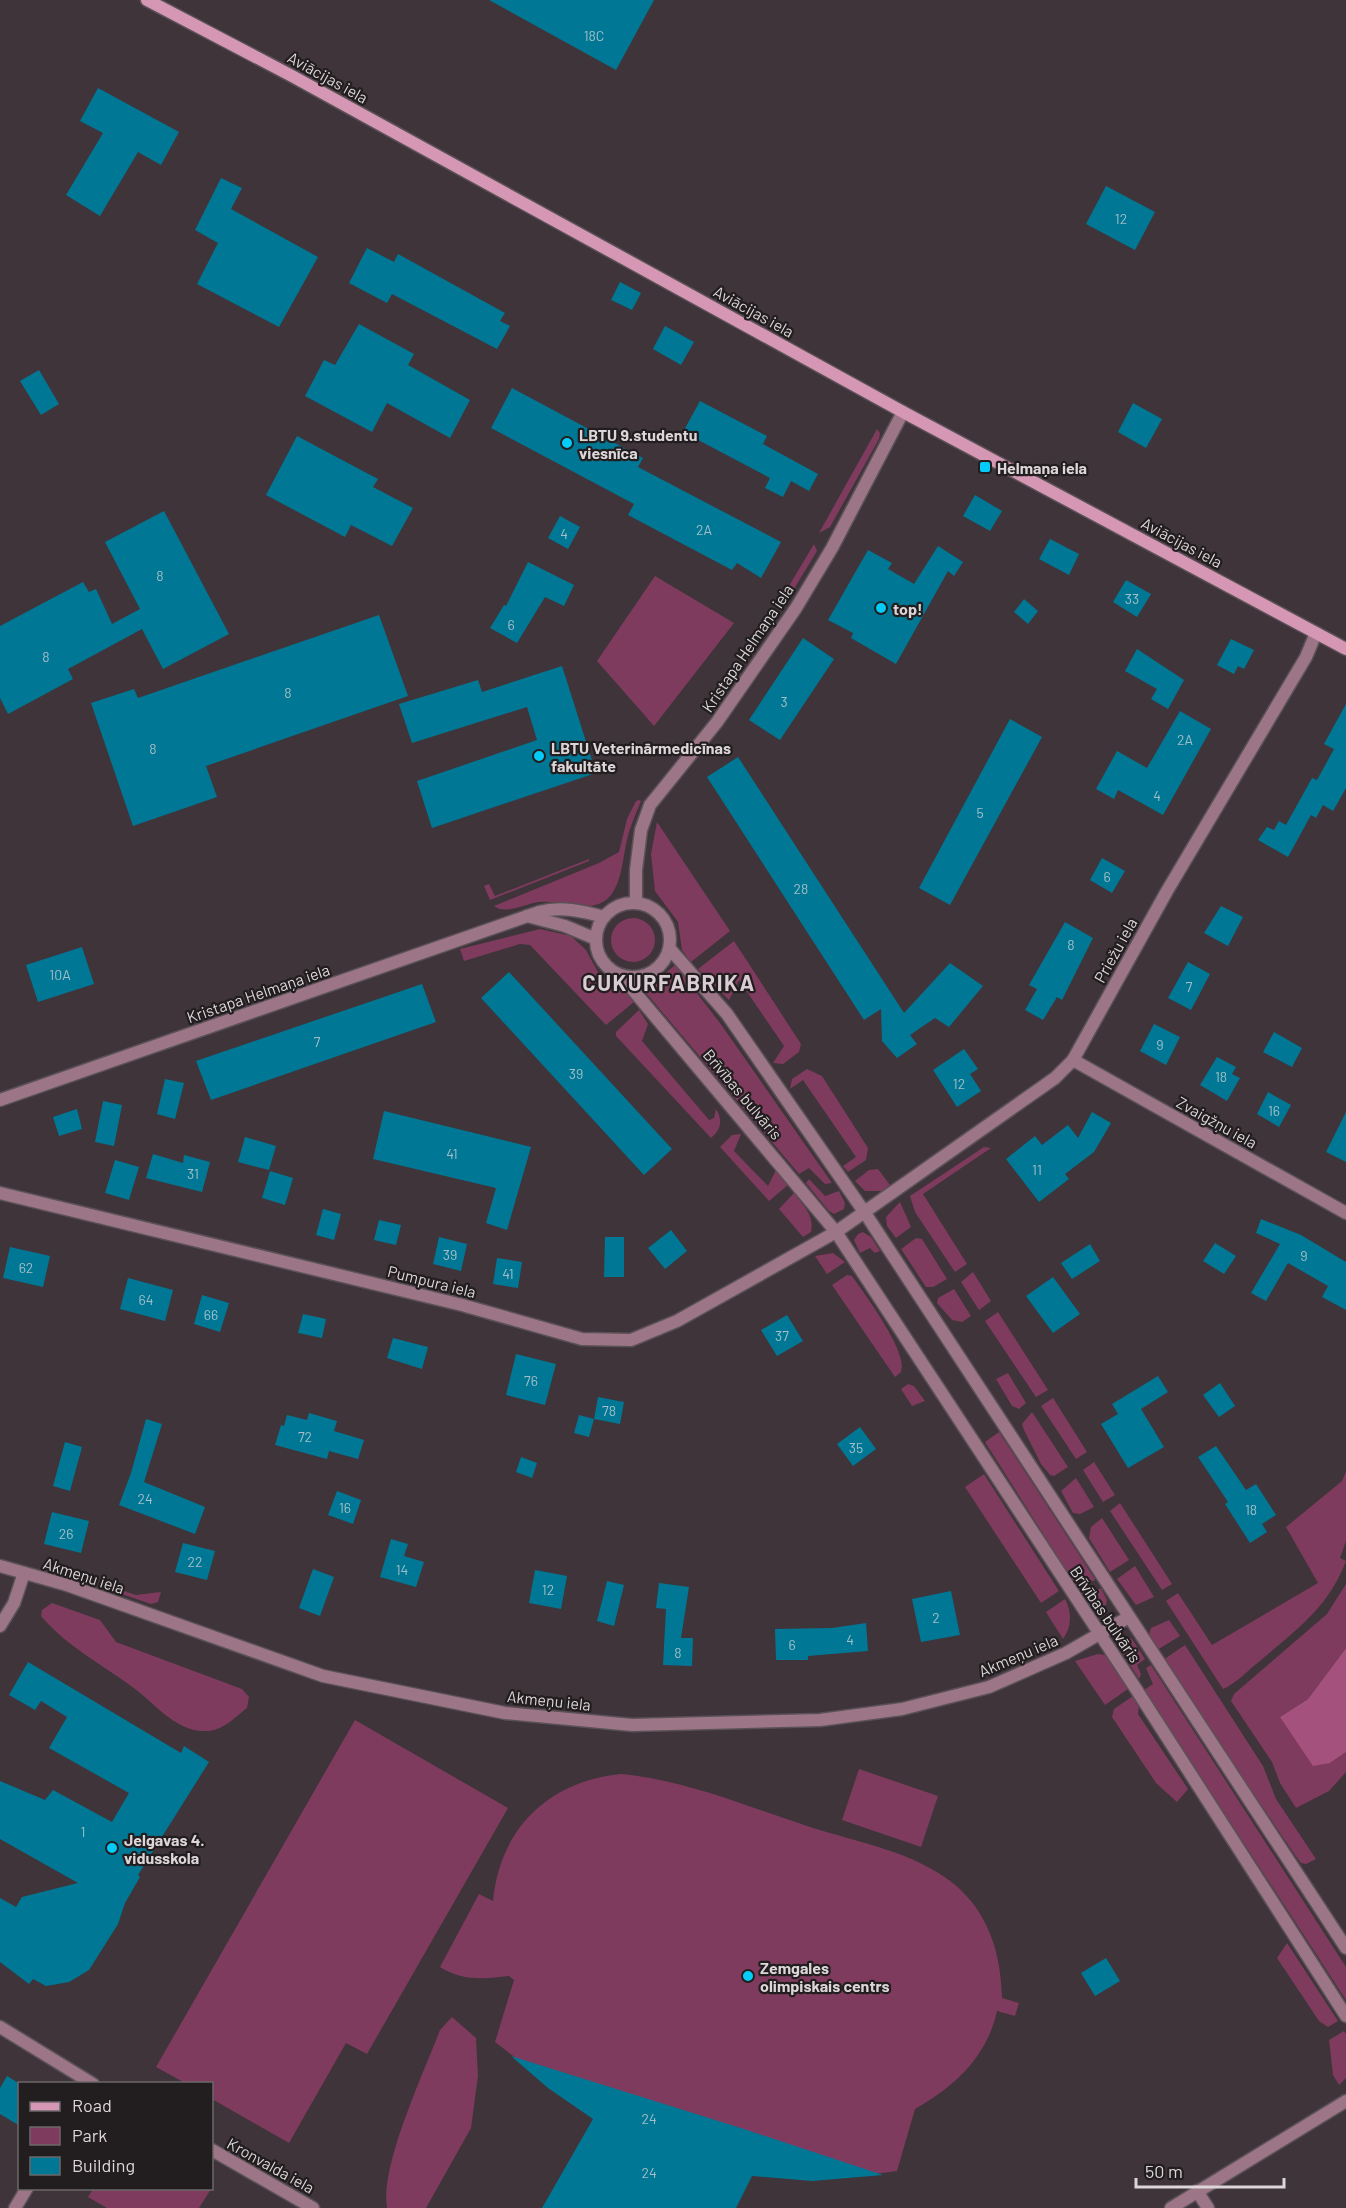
<svg xmlns="http://www.w3.org/2000/svg" width="1346" height="2208" font-family="Barlow,sans-serif">
<rect width="100%" height="100%" fill="#3e3439"/>
<g fill="#7e3b5e">
<path d="M877 429 880 433 879 439 830 527 819 533Z"/>
<path d="M814 544 817 551 786 602 777 606Z"/>
<path d="M655 576 734 623 654 726 597 661Z"/>
<path d="M639 800 641 801C636 814 630 826 627 840 621 864 622 904 589 906 572 907 556 900 538 902 526 904 505 915 494 906L599 863 619 852 627 819 636 801Z"/>
<path d="M657 822 730 931 691 962 682 950 678 922 655 891 651 854Z"/>
<path d="M589 859V861L490 900 484 886 489 884 495 896Z"/>
<circle cx="633" cy="940" r="22"/>
<path d="M540 929 571 936 586 950 599 974 624 991 634 1002 606 1025 530 945 520 944 464 961 460 949Z"/>
<path d="M734 941 801 1044 799 1052 783 1064 773 1063 784 1046 739 980 729 1000 698 969Z"/>
<path d="M675 965 720 1023 832 1183 825 1184 809 1168 799 1174 641 987 654 983Z"/>
<path d="M639 1010 648 1024 642 1041 709 1120 714 1118 716 1109C723 1120 721 1130 711 1138L616 1036V1032Z"/>
<path d="M807 1069 822 1076 868 1148 866 1160 848 1172 843 1166 856 1157 803 1080 790 1089 792 1079Z"/>
<path d="M741 1134 734 1151 768 1186 776 1170 788 1185 769 1201 720 1147 732 1135Z"/>
<path d="M984 1147 991 1148 923 1194 967 1264 955 1272 915 1212 910 1196Z"/>
<path d="M878 1169 890 1185 882 1191H865L855 1181 869 1170Z"/>
<path d="M809 1179 825 1196 839 1191 845 1203 844 1209 834 1214 829 1211 806 1183Z"/>
<path d="M794 1193C803 1205 815 1216 811 1232L803 1237 779 1209Z"/>
<path d="M900 1202 911 1227 896 1238 887 1226 886 1217Z"/>
<path d="M863 1232 871 1237 880 1251 875 1253 870 1248 860 1253 854 1240 858 1234Z"/>
<path d="M916 1238 922 1239 947 1279 933 1287H926L901 1249Z"/>
<path d="M833 1253 845 1262 827 1274 815 1256Z"/>
<path d="M973 1272 991 1301 979 1310 961 1282Z"/>
<path d="M847 1275 852 1276C864 1293 909 1353 901 1372L895 1377 832 1285Z"/>
<path d="M954 1289 971 1316 962 1322 952 1320 937 1303 938 1298Z"/>
<path d="M998 1312 1048 1390 1036 1397 985 1321Z"/>
<path d="M1008 1373 1026 1403 1019 1409 1012 1406 996 1379Z"/>
<path d="M908 1384 914 1386 925 1401 912 1406 901 1389Z"/>
<path d="M1053 1398 1087 1452 1076 1459 1041 1406Z"/>
<path d="M1032 1412 1068 1467 1054 1476 1050 1475 1041 1464 1024 1430 1022 1424Z"/>
<path d="M999 1432 1095 1579 1094 1581 1088 1580 1085 1576 1073 1581 985 1442Z"/>
<path d="M1094 1462 1115 1495 1103 1502 1083 1470Z"/>
<path d="M1346 1472V1541L1340 1558 1346 1561C1328 1608 1297 1629 1260 1661 1248 1670 1237 1683 1223 1689L1166 1601 1178 1593 1212 1645 1318 1583 1286 1527 1342 1481Z"/>
<path d="M984 1474 1059 1591 1041 1603 965 1487Z"/>
<path d="M1076 1478 1094 1507 1080 1514 1073 1513 1061 1491Z"/>
<path d="M1120 1503 1172 1584 1162 1590 1110 1511Z"/>
<path d="M1102 1518 1129 1560 1110 1572 1089 1538 1091 1527Z"/>
<path d="M1135 1566 1154 1597 1136 1605 1117 1579Z"/>
<path d="M1346 1584V1648L1308 1699 1280 1717 1330 1763 1346 1752V1772L1329 1791 1296 1808 1280 1783 1272 1762 1231 1701 1234 1694 1327 1614Z"/>
<path d="M1083 1588 1089 1593 1101 1588 1107 1600 1106 1605 1095 1609 1080 1591Z"/>
<path d="M121 1590 136 1595 161 1592 158 1602 151 1604 116 1592Z"/>
<path d="M1065 1599C1072 1612 1072 1627 1063 1639L1046 1612Z"/>
<path d="M52 1603 100 1620 116 1642 242 1689 249 1697 247 1708C234 1718 222 1732 204 1731 174 1731 153 1701 131 1686 98 1662 68 1647 41 1616L42 1610Z"/>
<path d="M1169 1620 1180 1636 1157 1650C1151 1642 1147 1638 1151 1628Z"/>
<path d="M1128 1637 1132 1639 1145 1659 1137 1665 1141 1674 1139 1679 1118 1646 1123 1638Z"/>
<path d="M1185 1645 1263 1766 1276 1799 1316 1859 1306 1864 1301 1863 1295 1855 1163 1660Z"/>
<path d="M1098 1654 1105 1655 1128 1689 1105 1705 1075 1661Z"/>
<path d="M1151 1665 1346 1967V2000L1144 1690 1153 1684 1146 1668Z"/>
<path d="M1133 1696 1139 1704 1138 1714 1188 1789 1177 1802 1156 1783 1112 1717 1114 1709Z"/>
<path d="M355 1720 508 1808 367 2054 346 2043 289 2143 212 2099V2084L185 2083 156 2067Z"/>
<path d="M859 1769 938 1796 921 1847 842 1820Z"/>
<path d="M621 1774C686 1780 748 1807 810 1827 857 1842 915 1852 954 1884 989 1913 1001 1954 1002 1998L1019 2003 1015 2016 997 2011C987 2057 954 2087 915 2109L897 2171 843 2178 576 2104 495 2042 514 1980 509 1976C485 1979 461 1981 440 1967L479 1894 493 1901C500 1828 549 1781 621 1774Z"/>
<path d="M1287 1943 1338 2021 1328 2027 1319 2021 1277 1958Z"/>
<path d="M452 2017 476 2038 478 2076 471 2128 426 2208H387C380 2166 424 2072 440 2030Z"/>
<path d="M1344 2031 1346 2034V2078L1339 2085 1333 2075 1329 2040Z"/>
<path d="M93 2189 210 2188 211 2189 199 2208H107L88 2197Z"/>
</g>
<path fill="#a5517d" d="M1346 1648V1752L1330 1763 1313 1766 1280 1717 1308 1699Z"/>
<g fill="#007895">
<path d="M489 0H654L616 70Z"/>
<path d="M98 88 179 132 161 165 138 152 100 216 66 195 103 133 80 121Z"/>
<path d="M221 178 242 188 231 209 318 257 279 327 197 284 218 243 195 230Z"/>
<path d="M1106 186 1155 212 1135 250 1086 224Z"/>
<path d="M367 248 394 262 398 254 505 313 500 321 510 326 497 349 392 294 387 303 349 283Z"/>
<path d="M620 282 641 293 632 310 611 300Z"/>
<path d="M359 324 414 354 408 365 470 400 450 438 387 403 372 432 305 396 324 360 335 365Z"/>
<path d="M665 326 694 342 681 365 653 349Z"/>
<path d="M39 370 59 404 41 415 20 381Z"/>
<path d="M512 388 643 458 638 467 781 542 761 578 737 563 732 570 628 515 634 504 491 428Z"/>
<path d="M700 401 767 436 763 444 818 474 809 491 791 481 783 497 765 488 770 478 683 432Z"/>
<path d="M1133 403 1162 419 1146 448 1118 432Z"/>
<path d="M297 436 378 479 373 487 413 508 392 546 351 525 345 537 266 495Z"/>
<path d="M975 495 1002 511 990 531 963 516Z"/>
<path d="M164 511 229 634 163 669 142 629 68 669 73 679 8 714 0 698V626L83 582 89 592 96 589 112 624 140 609 105 542Z"/>
<path d="M560 516 580 527 568 549 548 538Z"/>
<path d="M1050 539 1079 554 1069 575 1039 559Z"/>
<path d="M938 546 963 562 954 576 948 571 896 664 851 638 853 633 828 620 868 550 892 563 888 569 914 584Z"/>
<path d="M528 562 574 585 564 606 545 597 517 643 490 628 504 605 506 606Z"/>
<path d="M1126 580 1151 594 1137 617 1113 602Z"/>
<path d="M1024 599 1038 611 1028 624 1014 612Z"/>
<path d="M379 615 408 696 206 766 217 797 133 826 91 703 134 689 138 698Z"/>
<path d="M803 638 834 659 780 740 749 720Z"/>
<path d="M1231 639 1254 650 1244 669 1238 666 1234 674 1217 665Z"/>
<path d="M1137 649 1184 680 1168 709 1151 699 1157 689 1125 671Z"/>
<path d="M562 666 596 773 432 828 417 781 537 740 527 707 412 743 399 704 478 680 482 692Z"/>
<path d="M1346 704V788L1333 811 1323 805 1316 818 1311 815 1288 857 1258 840 1267 827 1274 830 1279 821 1286 825 1312 778 1317 780 1334 749 1324 744Z"/>
<path d="M1180 711 1211 729 1163 815 1118 790 1114 799 1096 789 1117 751 1147 768Z"/>
<path d="M1010 719 1042 737 950 905 919 888Z"/>
<path d="M738 757 904 1013 950 963 983 986 949 1027 935 1018 910 1035 917 1044 897 1058 882 1041 881 1009 864 1020 707 777Z"/>
<path d="M1102 858 1125 871 1112 893 1090 880Z"/>
<path d="M1221 906 1243 917 1228 946 1204 933Z"/>
<path d="M1065 922 1093 938 1062 1000 1057 997 1043 1020 1025 1010 1037 989 1029 985Z"/>
<path d="M82 947 94 984 38 1002 26 965Z"/>
<path d="M1188 962 1210 974 1191 1010 1168 998Z"/>
<path d="M509 972 672 1149 644 1175 481 998Z"/>
<path d="M422 984 436 1022 211 1100 196 1061Z"/>
<path d="M1154 1024 1180 1037 1166 1065 1140 1051Z"/>
<path d="M1274 1032 1302 1048 1292 1067 1263 1052Z"/>
<path d="M964 1049 978 1069 970 1074 981 1091 957 1107 933 1070Z"/>
<path d="M1217 1057 1236 1067 1232 1074 1240 1078 1227 1101 1200 1085Z"/>
<path d="M165 1079 184 1083 175 1119 157 1114Z"/>
<path d="M1268 1092 1291 1105 1279 1127 1257 1114Z"/>
<path d="M103 1101 122 1105 114 1146 95 1142Z"/>
<path d="M77 1109 82 1129 59 1136 53 1117Z"/>
<path d="M384 1111 531 1147 507 1230 486 1223 496 1188 373 1159Z"/>
<path d="M1092 1112 1111 1123 1094 1152 1065 1174 1069 1179 1039 1202 1006 1159 1035 1136 1042 1145 1068 1125 1078 1138Z"/>
<path d="M1346 1112V1162L1326 1152Z"/>
<path d="M245 1137 276 1146 269 1170 238 1162Z"/>
<path d="M153 1154 183 1163 184 1155 210 1162 202 1192 146 1178Z"/>
<path d="M115 1160 139 1167 129 1200 105 1193Z"/>
<path d="M270 1171 293 1178 285 1205 262 1198Z"/>
<path d="M323 1209 341 1214 334 1240 316 1235Z"/>
<path d="M1261 1219 1301 1235 1346 1262V1310L1322 1297 1328 1286 1288 1263 1266 1301 1251 1293 1280 1244 1256 1233Z"/>
<path d="M379 1220 401 1225 396 1245 374 1240Z"/>
<path d="M671 1230 687 1251 665 1269 648 1248Z"/>
<path d="M439 1237 467 1244 461 1271 433 1264Z"/>
<path d="M605 1237H624V1277H604Z"/>
<path d="M1215 1243 1236 1256 1224 1274 1203 1261Z"/>
<path d="M1090 1244 1100 1261 1072 1279 1061 1263Z"/>
<path d="M10 1247 50 1256 43 1287 3 1278Z"/>
<path d="M497 1258 522 1262 518 1288 493 1284Z"/>
<path d="M1053 1277 1080 1314 1053 1333 1026 1296Z"/>
<path d="M128 1278 173 1290 165 1321 120 1309Z"/>
<path d="M202 1295 229 1303 220 1332 194 1324Z"/>
<path d="M303 1314 326 1319 322 1338 298 1333Z"/>
<path d="M787 1315 803 1341 777 1356 761 1330Z"/>
<path d="M393 1338 428 1347 422 1369 387 1358Z"/>
<path d="M516 1354 556 1364 545 1405 506 1395Z"/>
<path d="M1158 1376 1168 1392 1141 1409 1164 1447 1128 1468 1101 1424 1118 1414 1112 1404Z"/>
<path d="M1220 1383 1235 1406 1219 1417 1203 1395Z"/>
<path d="M598 1397 624 1402 620 1424 594 1419Z"/>
<path d="M309 1413 337 1421 334 1431 364 1440 358 1459 329 1451 327 1459 275 1445 281 1425 284 1426 287 1415 307 1420Z"/>
<path d="M579 1415 594 1419 589 1437 574 1433Z"/>
<path d="M146 1419 162 1424 144 1482 205 1507 195 1534 119 1505 131 1473Z"/>
<path d="M860 1427 876 1449 853 1466 837 1444Z"/>
<path d="M65 1442 82 1447 70 1491 53 1486Z"/>
<path d="M1216 1446 1246 1490 1256 1484 1276 1515 1262 1524 1267 1532 1250 1543 1225 1504 1228 1502 1198 1457Z"/>
<path d="M521 1457 537 1463 532 1478 516 1472Z"/>
<path d="M337 1491 361 1500 353 1524 328 1515Z"/>
<path d="M52 1512 89 1521 81 1553 44 1544Z"/>
<path d="M391 1539 408 1544 404 1556 424 1562 416 1587 380 1577Z"/>
<path d="M183 1543 215 1551 207 1580 175 1572Z"/>
<path d="M313 1569 334 1577 320 1616 299 1608Z"/>
<path d="M535 1570 567 1576 561 1609 529 1603Z"/>
<path d="M607 1581 624 1585 614 1626 597 1621Z"/>
<path d="M659 1583 689 1587 681 1638H693L692 1666 663 1665 666 1609 656 1608Z"/>
<path d="M951 1591 960 1635 921 1642 912 1599Z"/>
<path d="M866 1623 868 1651 808 1656V1660H776L775 1629 832 1628Z"/>
<path d="M28 1662 181 1753 184 1746 209 1762 138 1875 140 1877 125 1903 118 1924 89 1970 69 1982 46 1986 33 1979 29 1984 0 1962V1898L16 1907 22 1897 78 1883 0 1839V1781L45 1800 53 1790 112 1822 129 1793 49 1748 67 1717 41 1701 35 1710 9 1695Z"/>
<path d="M1106 1958 1120 1981 1095 1996 1081 1973Z"/>
<path d="M511 2056 747 2130 883 2175 812 2181 752 2176 736 2208H542L593 2119 548 2088Z"/>
<path d="M7 2076 20 2084V2126L0 2114V2088Z"/>
</g>
<g fill="none" stroke-linecap="round" stroke-linejoin="round">
<defs>
<g id="street">
<path d="M636 902V870L641 830 650 805 717 722 796 608 832 548 903 412"/>
<circle cx="633" cy="940" r="37"/>
<path d="M527 916 565 926 596 939"/>
<path d="M670 949 727 1014 865 1213 1346 1948"/>
<path d="M626 977 627 983 836 1232 1136 1689 1346 2016"/>
<path d="M1073 1060 1346 1213"/>
<path d="M0 1100 539 912C561 906 582 911 604 917"/>
<path d="M0 1193 462 1305 582 1339 631 1340 677 1321 836 1232 1055 1078 1073 1060 1167 891 1306 657 1316 633"/>
<path d="M0 1566 67 1585 323 1676 505 1713 632 1725 820 1720 902 1709 989 1687 1066 1653 1129 1617"/>
<path d="M0 1626 14 1603 24 1573"/>
<path d="M0 2027 93 2084"/>
<path d="M212 2150 313 2208"/>
<path d="M1197 2191 1208 2208"/>
<path d="M15 2208 27 2188"/>
<path d="M1171 2208 1346 2101"/>
</g>
<path id="secondary" d="M147 0 292 76 903 412 1346 649"/>
</defs>
<use href="#street" stroke="#5a5156" stroke-width="15"/>
<use href="#secondary" stroke="#5a5156" stroke-width="15"/>
<use href="#street" stroke="#9c7587" stroke-width="12"/>
<use href="#secondary" stroke="#d597b4" stroke-width="12"/>
</g>
<g fill="#05cbf9" stroke="#221d1f" stroke-width="2">
<circle cx="567" cy="443" r="6"/>
<rect x="979" y="461" width="12" height="12" rx="3"/>
<circle cx="881" cy="608" r="6"/>
<circle cx="539" cy="756" r="6"/>
<circle cx="112" cy="1848" r="6"/>
<circle cx="748" cy="1976" r="6"/>
</g>
<g text-anchor="middle" dominant-baseline="central" stroke-width="4.5" stroke-linejoin="round" paint-order="stroke">
<g font-size="14" fill="#a5bec7">
<text x="594" y="35">18C</text>
<text x="1121" y="218">12</text>
<text x="704" y="529">2A</text>
<text x="564" y="533">4</text>
<text x="160" y="575">8</text>
<text x="1132" y="598">33</text>
<text x="511" y="624">6</text>
<text x="46" y="656">8</text>
<text x="288" y="692">8</text>
<text x="784" y="701">3</text>
<text x="1185" y="739">2A</text>
<text x="153" y="748">8</text>
<text x="1157" y="795">4</text>
<text x="980" y="812">5</text>
<text x="1107" y="876">6</text>
<text x="801" y="888">28</text>
<text x="1071" y="944">8</text>
<text x="60" y="974">10A</text>
<text x="1189" y="986">7</text>
<text x="317" y="1041">7</text>
<text x="1160" y="1044">9</text>
<text x="576" y="1073">39</text>
<text x="1221" y="1076">18</text>
<text x="959" y="1083">12</text>
<text x="1274" y="1110">16</text>
<text x="452" y="1153">41</text>
<text x="1037" y="1169">11</text>
<text x="193" y="1173">31</text>
<text x="450" y="1254">39</text>
<text x="1304" y="1255">9</text>
<text x="26" y="1267">62</text>
<text x="508" y="1273">41</text>
<text x="146" y="1299">64</text>
<text x="211" y="1314">66</text>
<text x="782" y="1335">37</text>
<text x="531" y="1380">76</text>
<text x="609" y="1410">78</text>
<text x="305" y="1436">72</text>
<text x="856" y="1447">35</text>
<text x="145" y="1498">24</text>
<text x="345" y="1507">16</text>
<text x="1251" y="1509">18</text>
<text x="66" y="1533">26</text>
<text x="195" y="1561">22</text>
<text x="402" y="1569">14</text>
<text x="548" y="1589">12</text>
<text x="936" y="1617">2</text>
<text x="850" y="1639">4</text>
<text x="792" y="1644">6</text>
<text x="678" y="1652">8</text>
<text x="83" y="1831">1</text>
<text x="649" y="2118">24</text>
<text x="649" y="2172">24</text>
</g>
<g font-size="16" fill="#dcd6d8" stroke="#221d1f">
<text transform="translate(328 77) rotate(29)">Aviācijas iela</text>
<text transform="translate(754 311) rotate(29)">Aviācijas iela</text>
<text transform="translate(1182 542) rotate(28)">Aviācijas iela</text>
<text transform="translate(747 648) rotate(-56)">Kristapa Helmaņa iela</text>
<text transform="translate(1115 950) rotate(-61)">Priežu iela</text>
<text transform="translate(258 993) rotate(-19)">Kristapa Helmaņa iela</text>
<text transform="translate(743 1094) rotate(50)">Brīvības bulvāris</text>
<text transform="translate(1217 1122) rotate(29)">Zvaigžņu iela</text>
<text transform="translate(432 1281) rotate(14)">Pumpura iela</text>
<text transform="translate(84 1575) rotate(18)">Akmeņu iela</text>
<text transform="translate(1106 1614) rotate(56)">Brīvības bulvāris</text>
<text transform="translate(1018 1655) rotate(-23)">Akmeņu iela</text>
<text transform="translate(549 1700) rotate(6)">Akmeņu iela</text>
<text transform="translate(271 2165) rotate(29)">Kronvalda iela</text>
</g>
<g font-size="16" font-weight="bold" fill="#dcd6d8" stroke="#221d1f" text-anchor="start">
<text x="579" y="434">LBTU 9.studentu<tspan x="579" dy="18">viesnīca</tspan></text>
<text x="997" y="467">Helmaņa iela</text>
<text x="893" y="608">top!</text>
<text x="551" y="747">LBTU Veterinārmedicīnas<tspan x="551" dy="18">fakultāte</tspan></text>
<text x="124" y="1839">Jelgavas 4.<tspan x="124" dy="18">vidusskola</tspan></text>
<text x="760" y="1967">Zemgales<tspan x="760" dy="18">olimpiskais centrs</tspan></text>
</g>
<g font-size="22" font-weight="bold" letter-spacing="1.5" fill="#d9cdd3" stroke="#221d1f">
<text x="669" y="982">CUKURFABRIKA</text>
</g>
</g>
<rect x="18" y="2082" width="195" height="108" fill="#221d1f" stroke="#6c6769" stroke-width="1.5"/>
<rect x="30" y="2102" width="30" height="9" fill="#d597b4" stroke="#6c6769" stroke-width="1.5"/>
<text x="72" y="2112" font-size="18" fill="#dcd6d8">Road</text>
<rect x="30" y="2127" width="30" height="18" fill="#7e3b5e" stroke="#6c6769" stroke-width="1.5"/>
<text x="72" y="2142" font-size="18" fill="#dcd6d8">Park</text>
<rect x="30" y="2157" width="30" height="18" fill="#007895" stroke="#6c6769" stroke-width="1.5"/>
<text x="72" y="2172" font-size="18" fill="#dcd6d8">Building</text>
<path d="M1136 2178v9h148v-9" fill="none" stroke="#dcd6d8" stroke-width="3"/>
<text x="1145" y="2178" font-size="18" fill="#dcd6d8" stroke="#221d1f" stroke-width="4.5" paint-order="stroke">50 m</text>
</svg>
